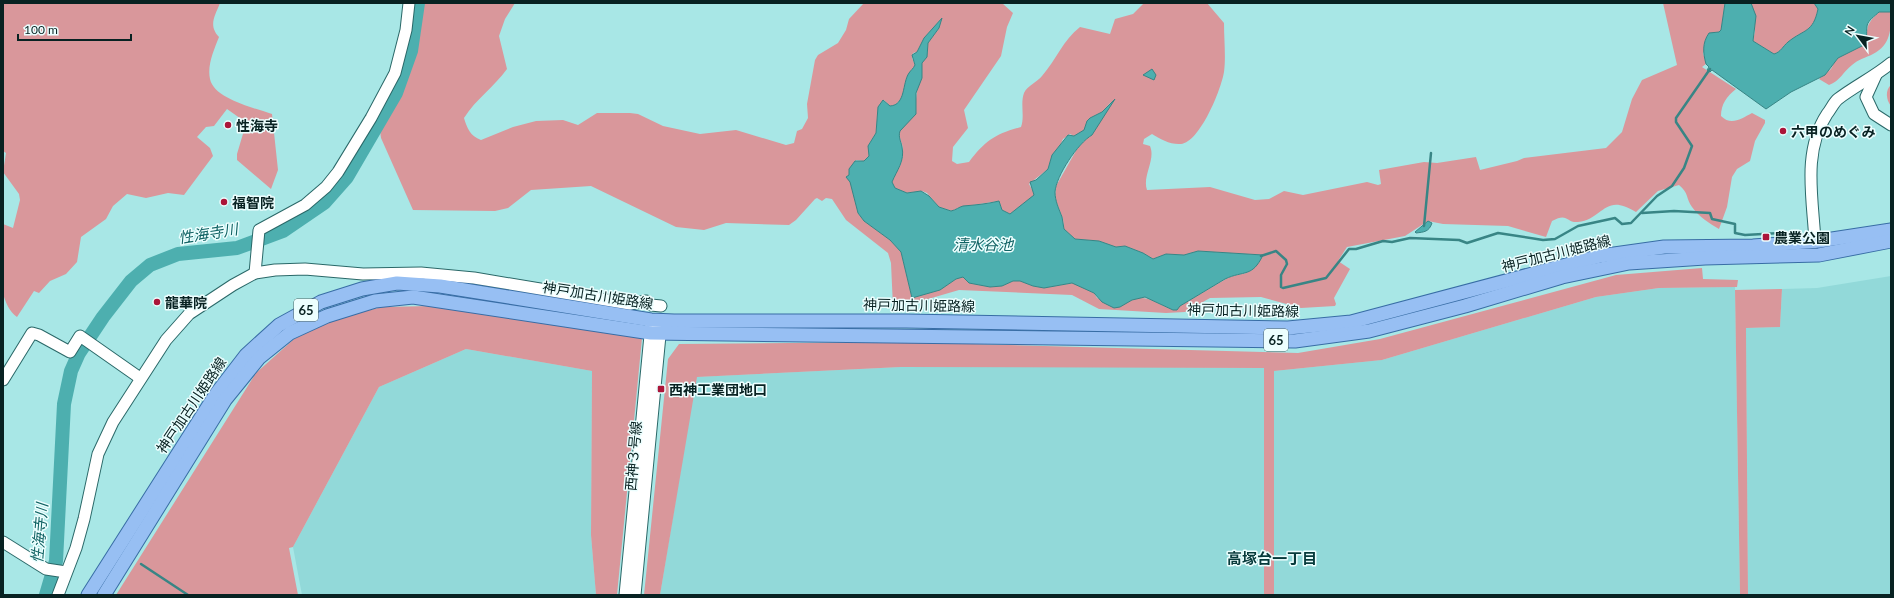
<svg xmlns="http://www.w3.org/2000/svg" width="1894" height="598" font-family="Lato,'Noto Sans JP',sans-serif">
<rect width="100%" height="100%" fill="#a8e7e6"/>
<g fill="#92d9d9">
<path d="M1891 276V595H1748L1746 328 1780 327 1782 289 1817 288Z"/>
<path d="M1735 287 1740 595H1274V371L1382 360 1596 297 1659 288Z"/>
<path d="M466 349 592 371 591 535 596 595H302L293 547 379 387Z"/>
<path d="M1061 366 1264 368V595H660L696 377 901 367Z"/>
</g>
<g fill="#d9979b" fill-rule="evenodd">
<path d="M3 3H220C215 16 208 25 219 37 214 50 207 65 210 79 214 99 255 108 272 114L278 170 271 189 237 160V154L245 127 244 121 227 109 214 126 206 127 197 137 210 148 213 156 184 195 168 193 146 198 127 194 113 206 106 219 81 237 77 262 66 274 50 281 39 293 34 291 17 317C9 311 6 303 3 294V224L13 228 20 200 19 194 3 172 6 153 3 151Z"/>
<path d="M423 3H515L505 19 499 36 507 69C494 87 476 99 464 118 467 128 470 136 481 140L513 127 536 121 563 120 578 125 597 113H630L638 114 663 126 700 134 736 130 786 145 794 143 797 131 802 129 808 118 807 104 815 60 818 55 838 43 846 30 849 19 864 3H1002L1013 13 1007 27 1001 56 964 110 968 128 953 147 952 161 957 164 969 162C985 141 995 134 1021 127 1025 116 1020 104 1024 93 1027 86 1037 82 1042 76 1056 60 1063 40 1080 27L1110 34 1115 19 1133 14 1144 3H1207L1224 23C1224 39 1226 57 1224 72 1221 90 1200 142 1181 144 1171 145 1160 139 1152 134L1144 139 1143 144 1150 146C1156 160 1142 176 1147 190L1210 187 1255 200 1269 199 1284 191 1303 195 1367 182 1378 185 1381 184 1379 170 1424 162 1437 163 1476 157 1480 170 1517 161 1524 158 1606 148 1622 132 1632 99 1642 80 1677 65 1663 3H1725L1721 30 1719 32H1715L1703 53 1706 64 1702 67 1736 89C1727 96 1721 104 1721 116 1731 126 1741 119 1752 113L1765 120V123L1755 141 1750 161 1737 169 1732 177 1727 207 1719 229C1709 223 1699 217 1692 207 1686 199 1689 193 1679 185L1658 191 1636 212C1604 192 1604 219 1578 222 1566 223 1568 212 1552 221L1546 237 1508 226 1443 224 1428 221 1405 236 1347 247 1338 261 1350 269 1334 298 1336 304 1335 306 1301 308 1261 297 1210 298 1185 312 1166 313 1099 309 1072 295 959 290 911 304 902 302 893 307 891 263 888 253 846 220 832 199 826 198 822 201 817 198 815 199 796 220 789 225 726 223 704 230 676 227 591 186 531 190 508 208 495 211 413 210 381 138 380 131 405 86 420 34ZM941 19 939 28 928 43V52L922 63V78L918 85 916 99 900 131C898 138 903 143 903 150 903 166 897 169 892 182L895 188 907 193 922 191 927 193 939 207 952 211 960 207 999 201 1002 210 1010 214 1035 195 1029 184 1048 169 1052 155 1058 150 1063 139 1070 134 1074 136 1085 130 1090 118 1102 112 1111 102 1092 135 1086 139 1077 149 1056 186 1055 198 1063 219 1064 229 1075 239 1099 241 1116 247 1125 246 1143 253 1153 259 1166 254 1184 255 1198 251 1262 255C1261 259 1258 264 1254 268 1247 276 1235 273 1226 279 1208 289 1191 300 1173 310 1150 301 1143 290 1120 307L1097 298 1094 293 1073 283 1044 288 1033 286 1020 281H1013L1002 286 990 287 969 283 963 277 956 279 940 290 912 298 901 252 890 240 864 221 858 213 849 175 856 160 864 161 869 156V144L876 133 878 110 884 100 890 106C904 105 904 86 908 76 909 72 913 69 915 65L912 58 913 53 917 52 924 38Z"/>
<path d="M1751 3H1814L1818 9C1813 34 1804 29 1788 42 1783 46 1781 52 1774 54L1753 41 1755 31Z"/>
<path d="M1879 12H1891C1891 29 1891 45 1873 54 1865 58 1859 59 1852 65 1843 72 1840 81 1829 85L1819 79 1831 69 1834 63 1838 58 1864 45C1870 27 1863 27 1879 12Z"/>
<path d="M1891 85V106C1886 100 1885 90 1891 85Z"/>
<path d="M1702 268 1703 279 1738 280 1737 287 1659 288 1596 297 1382 360 1274 371V595H1264V368L901 367 697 377 660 595H644L668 359 679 344 901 342 1298 353 1380 339 1616 275Z"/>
<path d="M1782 289 1780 327 1746 328 1748 595H1740L1735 290Z"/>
<path d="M432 306 642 338 617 595H596L591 535 592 371 466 349 379 387 293 547 289 548 298 595H116L256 373 294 339 338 318 382 307Z"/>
</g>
<g fill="#4dafaf" stroke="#388585">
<path d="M1725 3H1751L1756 16 1753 41 1774 54C1781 52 1783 46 1788 42 1804 29 1813 33 1818 9L1814 3H1891V12H1879C1875 16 1868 20 1867 26 1866 34 1868 38 1864 45L1838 58 1825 75 1791 92 1766 109 1712 70 1710 72 1707 70 1709 67 1706 64C1703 53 1702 43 1709 33L1719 32 1721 30Z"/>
<path d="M942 18 939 28 928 43 927 57 922 63V78L916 93V114L900 131C898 137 901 141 902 147 905 161 897 170 892 182L895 188 907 193 921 191 929 196 939 207 951 211C956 210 959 207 963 206 975 205 987 204 999 201L1002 210 1010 214 1034 195 1030 182 1036 180 1048 169 1052 155 1068 135 1074 136 1084 130 1087 121 1090 118 1102 112 1115 99 1092 135C1078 143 1056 176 1055 192 1055 201 1059 209 1062 217 1063 221 1063 225 1064 229L1075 239 1099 241 1116 247 1125 246 1143 253 1153 259 1166 254 1184 255 1198 251 1263 255C1252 278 1244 270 1225 279L1180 306 1177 310H1173L1145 297 1132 300 1120 307 1114 308 1102 302 1094 293 1072 283 1044 288 1033 286 1020 281H1013L1002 286 990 287 969 283 963 277 956 279 940 290 912 298 901 252 890 240 864 221 858 213 850 182 846 177 849 175V169L855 161H864L869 156 868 146 876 133 878 107 883 100 890 106C906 105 902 83 909 73 911 70 913 69 915 65L912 55 917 52 924 38Z"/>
<path d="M1152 69 1156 75 1154 80 1143 75Z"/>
<path d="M1428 221 1432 223C1429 232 1424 232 1416 233L1415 232Z"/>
</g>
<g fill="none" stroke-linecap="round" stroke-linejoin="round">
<g stroke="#388585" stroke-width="2.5">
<path d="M1642 213 1674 211 1710 213 1712 219 1735 224V233L1745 235 1782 233"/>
<path d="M1424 226 1431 153"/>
<path d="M1261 256 1276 251 1286 260 1287 264 1281 275V287L1283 288 1326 278 1349 249H1356L1383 241 1392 242 1410 238 1459 240 1467 243 1498 233 1543 240 1555 239 1578 226 1615 218 1622 224 1631 223 1657 196 1672 186 1684 168 1692 146 1676 122V118L1710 69"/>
<path d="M141 564 188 595"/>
</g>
<path stroke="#4dafaf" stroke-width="14" d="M46 595 56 561 64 404 71 371 79 353 103 317 131 281 150 265 178 254 237 248 283 231 324 203 347 177 396 93 411 51 418 3"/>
<defs>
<g id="minor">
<path d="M1876 75 1866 97 1874 114 1891 125"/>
<path d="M1815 242C1813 199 1802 152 1827 114 1831 109 1834 102 1838 99 1855 86 1874 77 1891 63"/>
<path d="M255 273 259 230 305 205 326 187 338 172 371 118 395 73 406 30 409 3"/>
<path d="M3 380 32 333 39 335 70 352 80 336 140 378"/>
<path d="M3 542 46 569 66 572"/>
<path d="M58 595 76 548 84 519 98 454 113 422 166 340 189 314 233 285 255 273 275 270 305 269 363 274 421 273 474 278 630 304 646 301 651 305 661 306"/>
<path d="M625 595 651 325"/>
<path d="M635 595 661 325"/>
</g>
<g id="major">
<path d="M88 595 216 394 246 355 279 325 321 302 362 289 397 283 440 286 651 320 674 321H906L1288 328 1351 322 1600 256 1664 247 1753 246 1819 241 1891 230"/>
<path d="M104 595 225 400 259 358 290 333 327 316 375 301 413 297 651 333 1295 341 1369 331 1465 306 1562 277 1629 263 1705 258 1819 255 1891 241"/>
</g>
</defs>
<use href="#minor" stroke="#2a6868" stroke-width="13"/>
<use href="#major" stroke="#386da5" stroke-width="15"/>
<use href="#minor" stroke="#fff" stroke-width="11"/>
<use href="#major" stroke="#97bff3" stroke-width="13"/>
</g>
<g fill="#ab1539" stroke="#ecfefe" stroke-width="1.5">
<circle cx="228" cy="125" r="4"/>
<circle cx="1783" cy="131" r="4"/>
<circle cx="224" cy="202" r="4"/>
<rect x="1762" y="233" width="8" height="8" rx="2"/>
<circle cx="157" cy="302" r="4"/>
<rect x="657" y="385" width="8" height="8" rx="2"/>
</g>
<g text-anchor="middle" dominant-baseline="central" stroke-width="3" stroke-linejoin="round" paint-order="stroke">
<g fill="#ecfefe" stroke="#4c6464" stroke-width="1">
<rect x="294" y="299" width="24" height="22" rx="3"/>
<rect x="1264" y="329" width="24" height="22" rx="3"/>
</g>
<g font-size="13" font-weight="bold" fill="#082222">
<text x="306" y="310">65</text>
<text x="1276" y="340">65</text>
</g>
<g font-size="14" font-weight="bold" fill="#082222" stroke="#ecfefe" text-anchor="start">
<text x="236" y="125">性海寺</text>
<text x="1791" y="131">六甲のめぐみ</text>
<text x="232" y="202">福智院</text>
<text x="1774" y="237">農業公園</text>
<text x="165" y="302">龍華院</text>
<text x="669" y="389">西神工業団地口</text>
</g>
<g font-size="14" fill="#082222" stroke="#ecfefe">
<text transform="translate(1556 253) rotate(-14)">神戸加古川姫路線</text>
<text transform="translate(598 295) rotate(9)">神戸加古川姫路線</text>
<text transform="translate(919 305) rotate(1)">神戸加古川姫路線</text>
<text transform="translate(1243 310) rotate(1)">神戸加古川姫路線</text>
<text transform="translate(191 405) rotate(-56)">神戸加古川姫路線</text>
<text transform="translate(633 456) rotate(-85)">西神３号線</text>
</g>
<g font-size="15" font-style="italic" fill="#116364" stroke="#ecfefe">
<text transform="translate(208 233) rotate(-9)">性海寺川</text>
<text x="983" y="244">清水谷池</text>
<text transform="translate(39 533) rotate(-85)">性海寺川</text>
</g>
<g font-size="15" font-weight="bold" fill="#073a3b" stroke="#ecfefe">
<text x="1272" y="558">高塚台一丁目</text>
</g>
</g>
<rect width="1894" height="598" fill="none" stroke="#082222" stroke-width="8"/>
<g transform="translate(1858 36) rotate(302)" stroke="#ecfefe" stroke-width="3" paint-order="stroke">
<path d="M0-3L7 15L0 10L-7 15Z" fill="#082222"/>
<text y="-6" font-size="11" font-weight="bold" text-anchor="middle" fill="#082222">N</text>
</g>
<path d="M18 34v6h113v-6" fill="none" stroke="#082222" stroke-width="2"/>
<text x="24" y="34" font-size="12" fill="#082222" stroke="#ecfefe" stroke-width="3" paint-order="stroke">100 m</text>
</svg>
